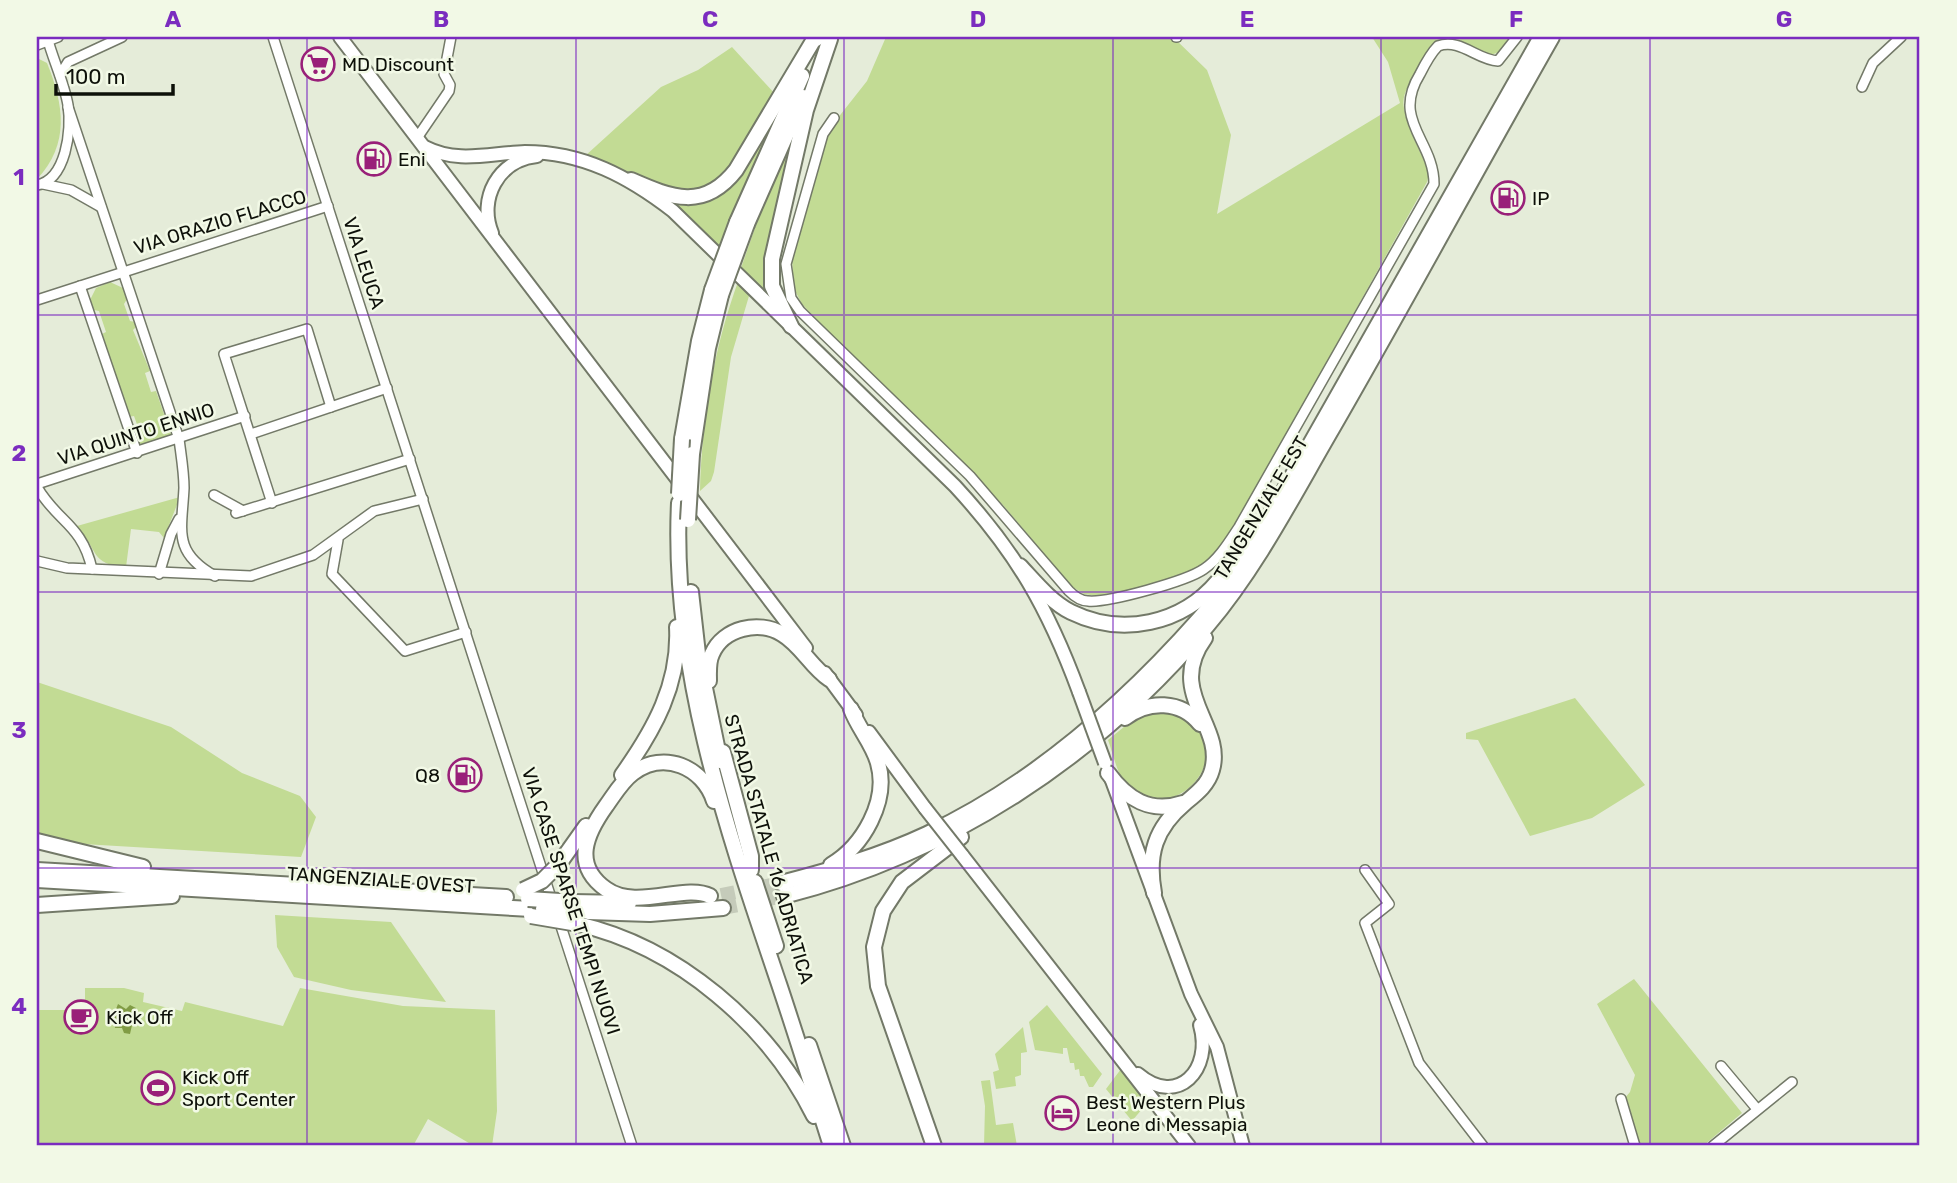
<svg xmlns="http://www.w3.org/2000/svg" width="1957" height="1183" font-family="Rubik,sans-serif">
<rect width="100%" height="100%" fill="#e5ecd9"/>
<g fill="#c2db94">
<path d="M886 37H1173L1207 70 1231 135 1217 214 1400 103 1388 62 1372 37H1511C1485 84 1464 18 1433 44 1425 51 1421 63 1416 72 1410 83 1401 95 1404 108 1407 130 1422 152 1429 174L1427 182 1243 512C1231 530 1220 551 1203 565 1181 582 1125 592 1097 596L1084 594 1071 586 1003 505 815 318 802 304 794 289 792 259 826 133 867 81Z"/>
<path d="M732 47 776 95C756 130 732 199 680 192 648 188 616 166 585 156L661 87 698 70Z"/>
<path d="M37 58 47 63C64 105 70 144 37 179Z"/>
<path d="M783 104 723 249 668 201 712 197Z"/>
<path d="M799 124 769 295 741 268 765 199Z"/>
<path d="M739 279 749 296 731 357 714 472 711 481 700 491C702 418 714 347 739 279Z"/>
<path d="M110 282 123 288 127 299 124 304 130 321 135 322 137 326 133 330 150 371 145 373 151 392 156 391 172 437 139 448 134 433 139 430 134 416 129 417 102 334 106 332 99 311 94 310 90 300 96 288Z"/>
<path d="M180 497 164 538 159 532 131 529 126 567C90 565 98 549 77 526Z"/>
<path d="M37 682 171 727 242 773 300 796 316 817 301 857 83 844 37 835Z"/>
<path d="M1575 698 1645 785 1592 818 1530 836 1478 740 1466 739V733Z"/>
<path d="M1170 709C1178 714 1191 719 1197 726 1230 768 1170 824 1130 788 1117 777 1114 756 1108 740L1141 713Z"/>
<path d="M275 915 391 922 446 1002 351 990 294 977 277 947Z"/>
<path d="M1634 979 1742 1113 1703 1146H1638L1624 1099 1630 1092 1635 1075 1597 1004Z"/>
<path d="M85 988H124L144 993 143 1002 182 1011 185 1002 283 1026 300 988 403 1006 495 1010 497 1111 492 1146H474L428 1119 413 1146H37V1010H85Z"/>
<path d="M1047 1005 1102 1074 1093 1087H1089L1084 1076H1080L1079 1069 1075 1070 1074 1063H1070L1067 1048H1063V1054L1035 1050 1029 1022Z"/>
<path d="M1023 1027 1027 1052 1021 1053V1075L1015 1077 1016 1086 996 1089 993 1072 999 1070 995 1054Z"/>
<path d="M1121 1069 1148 1102 1132 1121 1106 1089Z"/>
<path d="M990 1080 996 1125 1013 1123 1017 1146H984L985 1106 981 1081Z"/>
</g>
<path fill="#819c45" d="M118 1004 126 1009 130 1005 136 1008 130 1034 124 1033 122 1028H115L113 1017Z"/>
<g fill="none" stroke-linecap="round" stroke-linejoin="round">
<g stroke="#c5cbba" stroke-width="14" stroke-dasharray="14 7" stroke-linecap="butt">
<path d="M721 895 781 883"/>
<path d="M723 908 784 896"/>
</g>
<defs>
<g id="minor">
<path d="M273 37 553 904"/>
<path d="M1176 37H1177"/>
<path d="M37 45 58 37"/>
<path d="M60 75 68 62 122 37"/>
<path d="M1862 87 1873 63 1901 37"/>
<path d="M68 107 179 439C181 455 184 472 184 488 182 530 172 552 215 576"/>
<path d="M834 118 823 134 786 264 791 298 800 311 970 476 1069 591C1074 596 1080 601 1088 601 1108 603 1187 581 1204 569 1219 559 1229 542 1239 527L1434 184C1434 140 1391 121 1420 74 1425 64 1430 54 1438 46 1460 38 1477 60 1498 61L1517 37"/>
<path d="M417 138 449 91 450 85 444 74 451 37"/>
<path d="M43 184 71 190 101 207"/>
<path d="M37 185C66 180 72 130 68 105 64 82 53 60 47 37"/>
<path d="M80 286 137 453"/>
<path d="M37 300 328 206"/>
<path d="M251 434 387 388"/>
<path d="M37 484 245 416"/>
<path d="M37 487C57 522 82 524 92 569"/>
<path d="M214 495 243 511"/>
<path d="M272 503 224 354 307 329 331 407"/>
<path d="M236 513 410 459"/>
<path d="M338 540 332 574 405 651 466 632"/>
<path d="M37 561 67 568 251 576 313 555 374 511 423 499"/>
<path d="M159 574 171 534 179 519"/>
<path d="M1365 870 1389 904 1365 923 1419 1063 1483 1146"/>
<path d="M558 917 632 1146"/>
<path d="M1721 1066 1757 1109"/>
<path d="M1621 1099 1635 1146"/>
<path d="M1713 1146 1792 1082"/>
</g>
<g id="major">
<path d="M340 37 806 648"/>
<path d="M425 147C458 164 490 153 525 152 583 152 629 177 673 211L955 486C1016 552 1048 608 1079 692"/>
<path d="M492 233C478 199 498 160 537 156"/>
<path d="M825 673 856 715"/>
<path d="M869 732 925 808"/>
<path d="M1111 778 1191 994 1217 1047 1243 1146"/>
<path d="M962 855 1189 1146"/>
<path d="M1138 1074C1178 1108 1213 1069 1200 1025"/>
</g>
<g id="highway">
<path d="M631 180C672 198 704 211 736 170L813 41 819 37"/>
<path d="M737 222 802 76"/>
<path d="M747 224 803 97"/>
<path d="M791 326 772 286V259L806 110 830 39"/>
<path d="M682 439 699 341 712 290"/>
<path d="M692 454 708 348 721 295"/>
<path d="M679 503C671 669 727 830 779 984 797 1038 814 1092 831 1146"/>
<path d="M1020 566C1035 582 1051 602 1071 612 1122 637 1182 624 1218 581"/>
<path d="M691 592 698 654 720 761"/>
<path d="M709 681C709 672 708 662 712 654 723 628 759 620 782 634 801 645 811 667 829 679"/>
<path d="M1125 718C1148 700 1181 700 1200 724"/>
<path d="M723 752 751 856V870"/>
<path d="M1108 773C1127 799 1150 814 1183 803"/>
<path d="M622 775C654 730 680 684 677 627"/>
<path d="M37 841 143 867"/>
<path d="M559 864 586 826"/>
<path d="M831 865C863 846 889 801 878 763 873 744 858 728 851 709"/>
<path d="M37 870 506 897"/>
<path d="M37 880 531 909"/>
<path d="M755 882 776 946"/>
<path d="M781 883C831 870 880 856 927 834 1031 785 1124 704 1200 618 1230 585 1252 546 1274 508L1541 37"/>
<path d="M1154 893C1147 855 1155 828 1185 803 1196 794 1208 785 1212 770 1225 725 1165 693 1205 638"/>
<path d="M710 896C685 883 636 911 606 889 572 865 586 834 606 806 614 795 622 781 633 773 664 750 703 767 714 801"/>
<path d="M784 896C950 854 1097 757 1207 626 1257 567 1293 496 1332 429 1407 299 1478 167 1552 37"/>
<path d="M572 902 629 903"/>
<path d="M37 905 172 896"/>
<path d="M588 912 650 914 723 908"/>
<path d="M578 924C678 947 769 1025 814 1116"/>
<path d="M809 1045 843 1146"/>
<path d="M934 1146 878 986 874 947 883 911 902 882 961 837"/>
</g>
</defs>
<use href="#minor" stroke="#737968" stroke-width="12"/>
<use href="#major" stroke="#737968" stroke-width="16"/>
<use href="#highway" stroke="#737968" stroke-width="18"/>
<use href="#minor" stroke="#fff" stroke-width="9"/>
<use href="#major" stroke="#fff" stroke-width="12"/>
<use href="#highway" stroke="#fff" stroke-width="14"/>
<defs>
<g id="major-bridge">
<path d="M1079 692 1105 763"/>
<path d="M925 808 962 855"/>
</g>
<g id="highway-bridge">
<path d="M712 290 737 222"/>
<path d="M721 295 747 224"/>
<path d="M679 494 682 439"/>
<path d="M688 520 692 454"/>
<path d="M523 890 542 881 559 864"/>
<path d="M528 899 560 901"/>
<path d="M543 909 576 911"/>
<path d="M531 916 578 924"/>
</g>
</defs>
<use href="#major-bridge" stroke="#737968" stroke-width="16" stroke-linecap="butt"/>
<use href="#highway-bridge" stroke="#737968" stroke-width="18" stroke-linecap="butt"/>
<use href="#major-bridge" stroke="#fff" stroke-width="12"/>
<use href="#highway-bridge" stroke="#fff" stroke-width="14"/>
</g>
<path fill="none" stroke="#7b2cbf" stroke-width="2" stroke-opacity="0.55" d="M307 37V1146M576 37V1146M844 37V1146M1113 37V1146M1381 37V1146M1650 37V1146M37 315H1920M37 592H1920M37 868H1920"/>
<defs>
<symbol id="supermarket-ring" viewBox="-11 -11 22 22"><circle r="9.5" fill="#f2f9e6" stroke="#992079" stroke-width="1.5"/><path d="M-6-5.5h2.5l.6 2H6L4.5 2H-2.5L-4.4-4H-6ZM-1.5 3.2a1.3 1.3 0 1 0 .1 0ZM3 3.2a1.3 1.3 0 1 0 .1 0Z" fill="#992079"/></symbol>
<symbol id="fuel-ring" viewBox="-11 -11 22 22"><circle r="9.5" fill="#f2f9e6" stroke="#992079" stroke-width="1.5"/><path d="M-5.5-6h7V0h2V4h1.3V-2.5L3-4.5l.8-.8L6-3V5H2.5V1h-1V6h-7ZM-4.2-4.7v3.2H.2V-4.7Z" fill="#992079"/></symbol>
<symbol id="cafe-ring" viewBox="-11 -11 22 22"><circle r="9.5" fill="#f2f9e6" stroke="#992079" stroke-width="1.5"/><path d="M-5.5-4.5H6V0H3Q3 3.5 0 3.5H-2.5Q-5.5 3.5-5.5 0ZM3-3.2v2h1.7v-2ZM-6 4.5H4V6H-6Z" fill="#992079"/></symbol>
<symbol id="stadium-ring" viewBox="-11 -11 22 22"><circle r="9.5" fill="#f2f9e6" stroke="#992079" stroke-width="1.5"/><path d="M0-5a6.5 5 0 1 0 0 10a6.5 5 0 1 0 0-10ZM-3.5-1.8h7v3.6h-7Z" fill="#992079"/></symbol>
<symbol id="hotel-ring" viewBox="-11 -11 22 22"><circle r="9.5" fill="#f2f9e6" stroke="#992079" stroke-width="1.5"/><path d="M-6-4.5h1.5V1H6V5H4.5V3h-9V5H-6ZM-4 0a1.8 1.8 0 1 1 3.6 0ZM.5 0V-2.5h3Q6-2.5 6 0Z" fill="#992079"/></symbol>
</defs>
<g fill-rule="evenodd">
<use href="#supermarket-ring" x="299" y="45" width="38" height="38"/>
<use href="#fuel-ring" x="355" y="140" width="38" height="38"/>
<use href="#fuel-ring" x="1489" y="179" width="38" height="38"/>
<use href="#fuel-ring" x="446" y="756" width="38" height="38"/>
<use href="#cafe-ring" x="62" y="998" width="38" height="38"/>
<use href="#stadium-ring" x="139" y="1069" width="38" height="38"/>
<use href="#hotel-ring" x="1043" y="1094" width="38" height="38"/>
</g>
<g text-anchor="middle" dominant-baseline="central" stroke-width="5" stroke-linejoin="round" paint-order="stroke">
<g font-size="19" fill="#0d1009" stroke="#f2f9e6" text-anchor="start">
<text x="342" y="64">MD Discount</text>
<text x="398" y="159">Eni</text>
<text x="1532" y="198">IP</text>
<text x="440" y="775" text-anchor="end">Q8</text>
<text x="106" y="1017">Kick Off</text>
<text x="182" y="1077">Kick Off<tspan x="182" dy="22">Sport Center</tspan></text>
<text x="1086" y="1102">Best Western Plus<tspan x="1086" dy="22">Leone di Messapia</tspan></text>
</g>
<g font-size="19" fill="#0d1009" stroke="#f2f9e6">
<text transform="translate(220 222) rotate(-17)">VIA ORAZIO FLACCO</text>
<text transform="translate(364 263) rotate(72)">VIA LEUCA</text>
<text transform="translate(136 434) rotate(-18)">VIA QUINTO ENNIO</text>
<text transform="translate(1261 508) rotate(-59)">TANGENZIALE EST</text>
<text transform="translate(769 849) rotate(74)">STRADA STATALE 16 ADRIATICA</text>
<text transform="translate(381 880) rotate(4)">TANGENZIALE OVEST</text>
<text transform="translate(571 901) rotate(72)">VIA CASE SPARSE TEMPI NUOVI</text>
</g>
</g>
<rect width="1957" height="1183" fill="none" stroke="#f2f9e6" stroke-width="77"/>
<path d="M56 84v10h117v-10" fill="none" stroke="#0d1009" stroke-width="3.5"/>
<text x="66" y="84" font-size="21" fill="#0d1009" stroke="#f2f9e6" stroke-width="5" paint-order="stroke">100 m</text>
<rect x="38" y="38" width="1880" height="1106" fill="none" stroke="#7b2cbf" stroke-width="2.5"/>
<g font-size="23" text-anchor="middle" font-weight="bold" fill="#7b2cbf">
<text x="173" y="27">A</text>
<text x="441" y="27">B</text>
<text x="710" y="27">C</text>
<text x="978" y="27">D</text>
<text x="1247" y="27">E</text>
<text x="1516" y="27">F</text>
<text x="1784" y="27">G</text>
<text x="19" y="185">1</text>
<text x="19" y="461">2</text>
<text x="19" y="738">3</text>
<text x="19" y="1014">4</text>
</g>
</svg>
